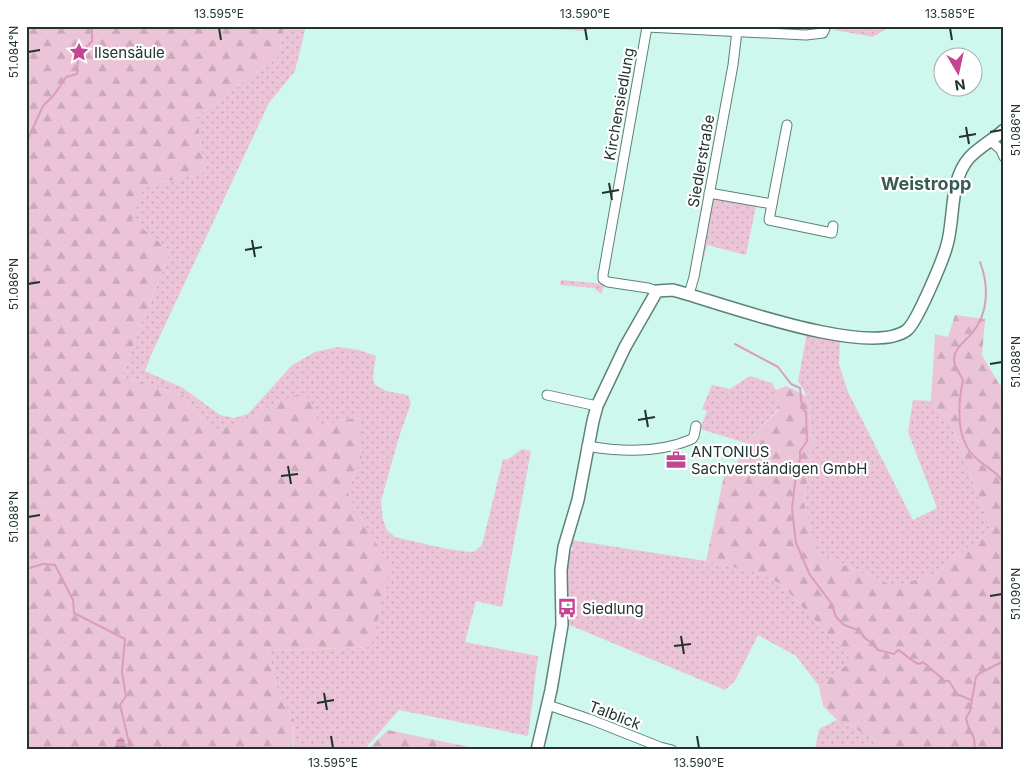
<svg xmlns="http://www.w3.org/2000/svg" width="1030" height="776" font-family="Inter,sans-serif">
<defs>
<pattern id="grass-dots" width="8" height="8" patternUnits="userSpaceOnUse" patternTransform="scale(1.25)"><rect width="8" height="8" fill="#ecc4d7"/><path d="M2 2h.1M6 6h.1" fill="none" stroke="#caa9b9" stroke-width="1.8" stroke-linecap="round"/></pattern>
<pattern id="forest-firs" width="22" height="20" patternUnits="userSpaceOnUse" patternTransform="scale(1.25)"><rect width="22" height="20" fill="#ecc4d7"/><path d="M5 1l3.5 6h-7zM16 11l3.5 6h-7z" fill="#caa9b9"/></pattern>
<pattern id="water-rules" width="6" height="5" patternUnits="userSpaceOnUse" patternTransform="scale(1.25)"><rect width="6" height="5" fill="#db9dbb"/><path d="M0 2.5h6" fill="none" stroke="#b18198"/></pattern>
</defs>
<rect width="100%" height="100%" fill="#cef8ed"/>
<g fill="url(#grass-dots)">
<path d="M284 26H306L295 71 269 103 151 355 145 371 183 388 220 415 234 418 248 414 292 365 315 352 338 347 359 350 376 356 373 375 374 384 386 391 408 395 411 403 399 437 381 501 383 520 387 530 395 537 447 549 470 552 475 551 482 545 503 459 507 460 522 449 531 451 502 607 476 601 465 642 538 656 528 736 399 710 364 750H293L294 720 278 694 269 651 371 647 363 521 349 497 348 488 362 458 358 417 321 426 280 401 232 428 212 430 183 395 121 377 170 251 131 220 144 187 205 172 197 117 279 56Z"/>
<path d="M494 26H599L586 31Z"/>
<path d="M833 26H891L873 37 834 30Z"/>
<path d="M711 199 728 200 756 206 746 255 707 245 703 262H700L704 239H706L708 231 705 230Z"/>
<path d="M561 280 605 284 601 294 594 288 560 285Z"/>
<path d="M807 333 840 338 839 364 848 392 913 520 937 508 908 432 913 400 931 401 951 424 991 529 936 574 894 586 816 553 804 503 813 445 807 396 798 381Z"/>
<path d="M750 376 772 383 776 390 779 408 746 443 700 429 707 411 702 409 712 385 730 389Z"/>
<path d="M571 540 706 561 763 574 782 585 852 661 819 686 796 656 758 635 735 681 725 690 567 624 566 571 567 554 571 552 573 548 569 546Z"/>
<path d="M837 720 868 735 886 750H815L819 729Z"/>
</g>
<g fill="url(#forest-firs)">
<path d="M26 26H284L279 56 197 117 205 172 144 187 132 220 170 251 121 377 183 395 212 430 232 427 280 401 305 392 321 425 359 417 362 458 348 488 349 497 390 567 371 647 269 651 278 694 294 720 292 750H127L124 739 114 750H26Z"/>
<path d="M955 315 985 319 982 355 999 384 1004 388V750H886L868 735 837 720 823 706 819 686 852 661 782 585 763 574 706 561 724 476 735 468 746 443 779 409 776 390 786 386 807 396 813 446 804 503 816 553 894 586 936 574 991 529 951 424 931 401 935 334 948 337Z"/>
<path d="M388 730 483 750H367Z"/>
</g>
<path fill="url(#water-rules)" d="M121 737 124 739 127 750H114L117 740Z"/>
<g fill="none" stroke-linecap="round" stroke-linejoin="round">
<g stroke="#db9dbb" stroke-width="2">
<path d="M26 143 43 106 54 95 66 77 77 74 78 57 92 41V26"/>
<path d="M980 262C989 285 989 313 972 333 966 341 955 347 954 358 953 365 960 374 963 380 958 404 955 440 976 458 986 468 999 472 1004 485"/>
<path d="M26 289V290"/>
<path d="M735 344 778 367 791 384 800 388 802 408 806 412 807 441 800 451V459L795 482 792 509 796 543 810 575 831 603 836 617 844 625 858 630 866 639 872 643 878 650 894 654 898 650C906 654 910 661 919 664L923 662 945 681H949L957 694 971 700"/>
<path d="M26 569 43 564 55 565 73 600 74 613 125 639 122 672 126 696 120 705 131 750"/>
<path d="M975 750 974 738 968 726 966 718 970 711 976 677 980 673 1004 661"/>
</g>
<defs>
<g id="street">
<path d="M990 140 1001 150 1004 157"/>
<path d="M709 193 772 204 787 125"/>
<path d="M772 204 769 220 832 233 833 226"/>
<path d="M657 291 648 288 608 282 603 279V275L647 27 806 35 823 33 826 26"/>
<path d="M689 294 694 277 733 65 737 31"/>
<path d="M547 395 597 406"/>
<path d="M587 446C621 452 660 453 692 439L694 436 696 426"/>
<path d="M548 705 592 720 660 747 672 750"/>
</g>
<path id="secondary" d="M537 750 551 690 562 625 561 570 564 547 578 500 593 421 597 406 625 347 657 291 673 290C718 302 870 359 907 330 917 322 943 260 947 245 955 217 949 181 969 158 979 147 993 140 1004 130"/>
</defs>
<use href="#street" stroke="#5c8279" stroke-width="11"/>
<use href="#secondary" stroke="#5c8279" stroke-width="14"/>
<use href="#street" stroke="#fff" stroke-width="9"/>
<use href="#secondary" stroke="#fff" stroke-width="11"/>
</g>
<path fill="none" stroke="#22332f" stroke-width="2" d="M219 28 221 40M585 28 587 40M950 28 952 40M28 52 40 50M966 127 969 144M990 132 1002 130M959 137 976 134M609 183 612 200M602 193 619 190M252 240 255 257M245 250 262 247M28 284 40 282M990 364 1002 362M645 410 648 427M638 420 655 417M288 466 291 484M281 476 298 474M28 517 40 515M990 596 1002 594M681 636 684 654M674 646 691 644M324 693 327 710M317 703 334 700M331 736 333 748M697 736 699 748"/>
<defs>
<symbol id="sight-bare" viewBox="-9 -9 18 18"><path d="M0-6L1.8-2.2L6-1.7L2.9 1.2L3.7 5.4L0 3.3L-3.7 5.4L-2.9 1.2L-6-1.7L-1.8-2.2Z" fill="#c64590" stroke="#fff" stroke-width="2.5" paint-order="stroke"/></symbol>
<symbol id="office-bare" viewBox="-9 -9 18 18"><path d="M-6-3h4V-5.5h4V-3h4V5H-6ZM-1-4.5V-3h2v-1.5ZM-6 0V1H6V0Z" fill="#c64590" stroke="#fff" stroke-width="2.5" paint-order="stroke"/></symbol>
<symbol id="bus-bare" viewBox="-9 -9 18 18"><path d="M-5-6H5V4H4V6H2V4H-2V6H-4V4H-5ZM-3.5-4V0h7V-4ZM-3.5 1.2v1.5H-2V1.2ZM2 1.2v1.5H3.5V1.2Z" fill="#c64590" stroke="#fff" stroke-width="2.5" paint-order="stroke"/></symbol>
</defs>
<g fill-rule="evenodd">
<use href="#sight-bare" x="65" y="38" width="28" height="28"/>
<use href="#office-bare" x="662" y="446" width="28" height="28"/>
<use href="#bus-bare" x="553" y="594" width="28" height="28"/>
</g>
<g text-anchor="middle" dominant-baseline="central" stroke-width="4.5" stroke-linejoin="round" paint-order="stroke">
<g font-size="15" fill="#22332f" stroke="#fff" text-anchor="start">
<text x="94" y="52">Ilsensäule</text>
<text x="691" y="451">ANTONIUS<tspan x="691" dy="17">Sachverständigen GmbH</tspan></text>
<text x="582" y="608">Siedlung</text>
</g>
<g font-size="15" fill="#22332f" stroke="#fff">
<text transform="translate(619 104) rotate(-80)">Kirchensiedlung</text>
<text transform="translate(701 161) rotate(-80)">Siedlerstraße</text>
<text transform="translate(615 715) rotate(21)">Talblick</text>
</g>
<g font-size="18" font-weight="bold" fill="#375c53" stroke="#fff">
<text x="926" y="183">Weistropp</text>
</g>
</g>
<rect width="1030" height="776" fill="none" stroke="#ffffff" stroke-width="55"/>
<g transform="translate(958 72) rotate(171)"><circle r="24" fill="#ffffff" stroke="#a7adac"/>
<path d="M0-4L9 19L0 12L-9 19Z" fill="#c64590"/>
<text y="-8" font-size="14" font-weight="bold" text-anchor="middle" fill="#22332f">N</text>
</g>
<rect x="28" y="28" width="974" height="720" fill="none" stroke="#22332f" stroke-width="2"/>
<g font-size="12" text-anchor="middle" fill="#22332f">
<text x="219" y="18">13.595°E</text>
<text x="585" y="18">13.590°E</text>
<text x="950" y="18">13.585°E</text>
<text transform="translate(14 52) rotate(-90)" y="4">51.084°N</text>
<text transform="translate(1016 130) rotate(-90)" y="4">51.086°N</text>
<text transform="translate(14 284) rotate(-90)" y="4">51.086°N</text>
<text transform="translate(1016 362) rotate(-90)" y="4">51.088°N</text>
<text transform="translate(14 517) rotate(-90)" y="4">51.088°N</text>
<text transform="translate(1016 594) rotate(-90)" y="4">51.090°N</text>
<text x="333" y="767">13.595°E</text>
<text x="699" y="767">13.590°E</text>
</g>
</svg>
